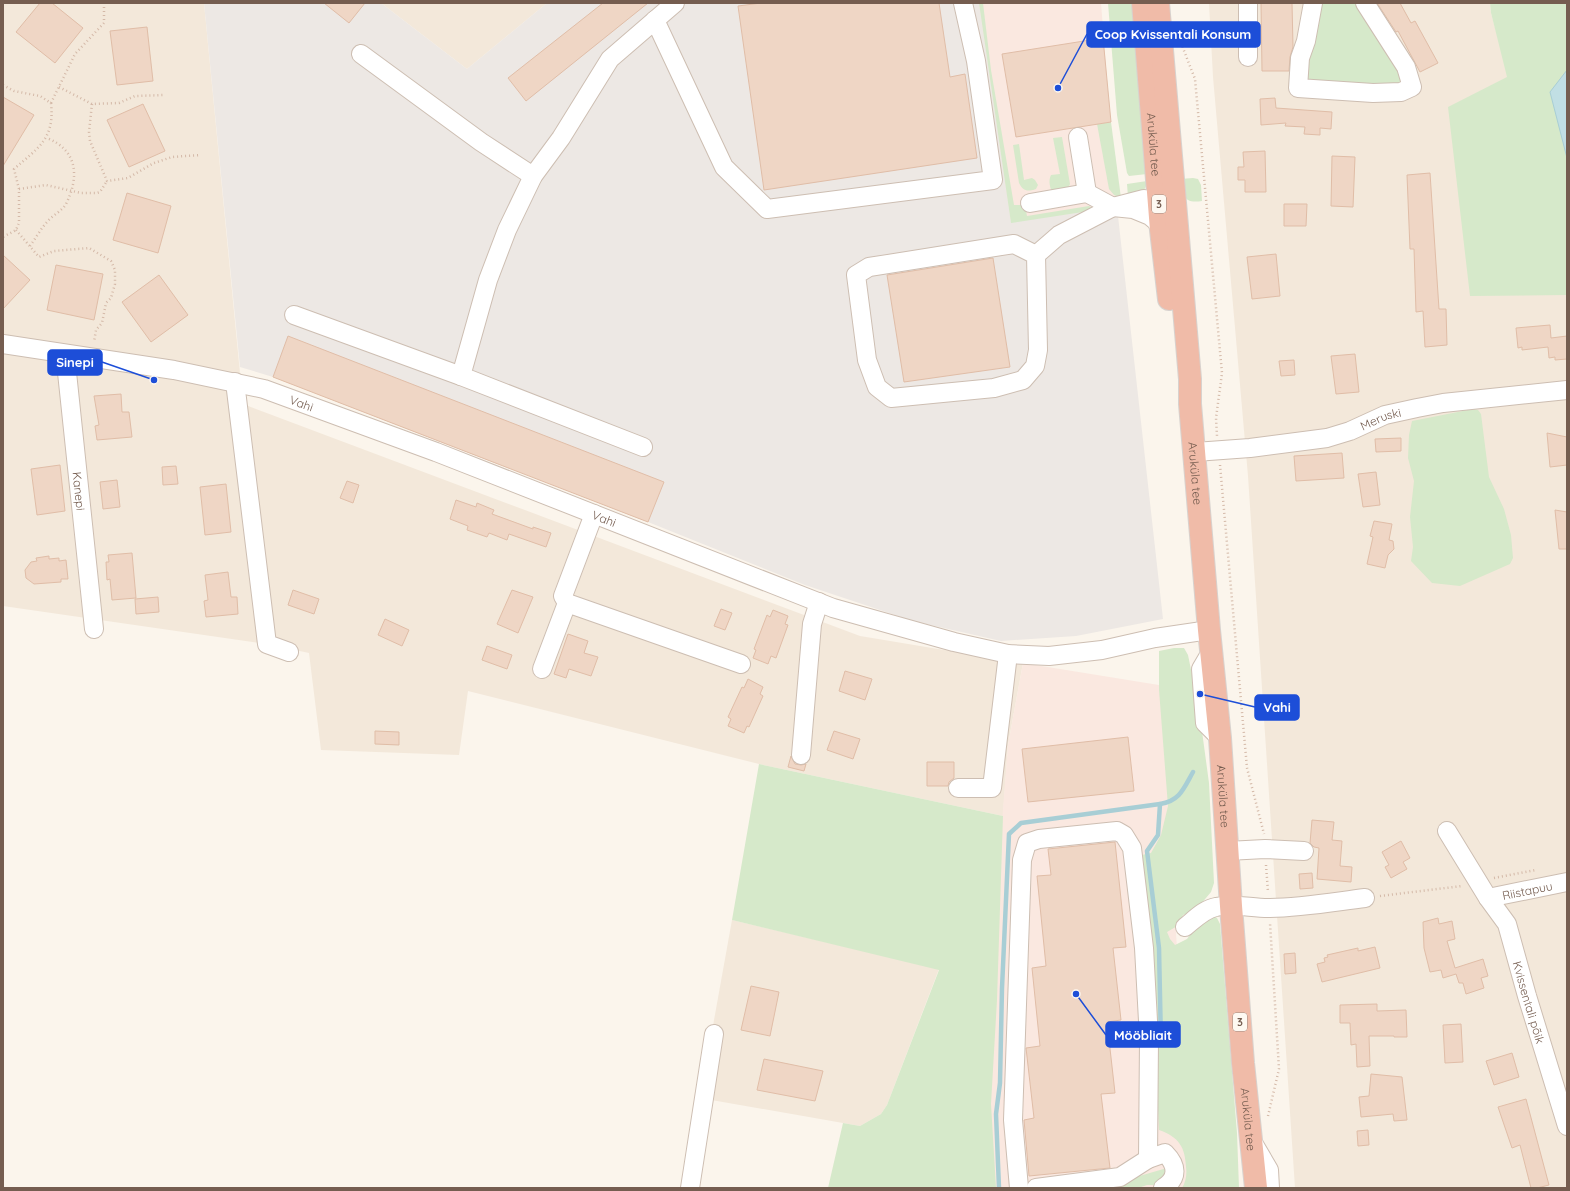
<svg xmlns="http://www.w3.org/2000/svg" width="1570" height="1191" font-family="Quicksand,sans-serif">
<rect width="100%" height="100%" fill="#fbf5ec"/>
<g fill="#f3e8da">
<path d="M3 3H204L243 404 860 636 1023 663 1008 745 1003 816 759 764 468 691 459 755 321 750 309 653 267 644 3 606Z"/>
<path d="M381 3H547L467 69Z"/>
<path d="M1209 3H1490L1491 13 1567 294V1188H1295L1248 476 1213 77Z"/>
<path d="M732 920 939 969 887 1105 881 1114 860 1126 700 1098Z"/>
</g>
<g fill="#fae8e0">
<path d="M974 3H1101L1117 207 1011 223Z"/>
<path d="M1023 663 1165 686 1176 933 1192 1188H987L1002 822 1008 745Z"/>
</g>
<path fill="#ede8e4" d="M204 3H381L467 69 547 3H979L1011 222 1117 207 1163 619 1076 636 1001 641 913 621 805 585 648 522 273 377 240 367Z"/>
<g fill="#d6e9ca">
<path d="M979 3H983L991 70 1014 205H1025L1027 216 1089 206 1096 210 1011 223Z"/>
<path d="M1108 3H1136L1147 174 1129 176 1127 173 1117 115Z"/>
<path d="M1317 3H1360L1404 83 1388 87 1306 82 1305 54Z"/>
<path d="M1490 3H1567V295L1470 296 1448 107 1507 77 1491 13Z"/>
<path d="M1111 122 1121 198 1114 195 1109 189 1097 124Z"/>
<path d="M1062 137 1070 184 1067 191 1053 194C1050 188 1048 181 1051 175L1060 174 1053 138Z"/>
<path d="M1019 144 1024 180 1032 178 1035 180 1038 185 1036 189C1027 192 1023 191 1019 183L1013 145Z"/>
<path d="M1193 178 1198 179 1201 185 1202 201C1183 204 1183 195 1180 179Z"/>
<path d="M1147 181C1146 193 1138 194 1128 197L1127 184Z"/>
<path d="M1473 409 1478 410 1481 414 1489 477 1504 509 1511 535 1513 558 1510 564 1460 586 1432 583 1411 561 1413 547 1410 517 1414 481 1408 458 1409 435 1412 421Z"/>
<path d="M1174 648H1184L1188 655 1199 709 1209 783 1214 883 1211 892 1195 911 1183 915 1179 925 1167 932 1170 939 1175 945 1187 939 1200 922 1213 916 1217 918 1220 924 1237 1133 1239 1188H1182C1186 1182 1187 1174 1186 1167 1185 1147 1179 1137 1159 1130L1155 1050 1142 855 1151 853 1161 835 1168 806 1159 690V651Z"/>
<path d="M759 764 1003 816 997 1000 991 1104 996 1188H828L843 1123 860 1126 881 1114 887 1105 939 970 732 920Z"/>
<path d="M1167 1168 1168 1175 1157 1185H1147L1138 1188H1105L1114 1187 1136 1177Z"/>
</g>
<path fill="#c1dfe4" stroke="#a8ced5" d="M1567 70V158L1550 92Z"/>
<g fill="none" stroke-linecap="round" stroke-linejoin="round">
<g stroke="#a8ced5" stroke-width="4.5">
<path d="M1160 804 1158 835 1147 851 1159 948 1161 1043"/>
<path d="M999 1188 996 1114 1000 1083 1002 988 1009 834 1021 823 1160 804C1180 801 1184 788 1193 772"/>
</g>
</g>
<g fill="#efd6c5" stroke="#e0bda7">
<path d="M40 3H52L83 28 55 63 16 32Z"/>
<path d="M324 3H365L349 23Z"/>
<path d="M603 3H648L526 101 508 78Z"/>
<path d="M761 3H939L950 77 965 74 977 158 764 190 738 6Z"/>
<path d="M1261 3H1292L1293 47 1290 57 1289 71H1262Z"/>
<path d="M1377 3H1400L1411 23 1415 21 1438 63 1420 72 1398 31 1396 32Z"/>
<path d="M147 27 153 81 117 85 110 31Z"/>
<path d="M1103 38 1111 122 1016 137 1002 54Z"/>
<path d="M3 97 34 115 3 166Z"/>
<path d="M1275 98 1276 108 1332 112 1331 129 1320 128V135L1304 134 1305 127 1285 126 1286 123 1261 125 1260 99Z"/>
<path d="M143 104 165 151 129 167 107 120Z"/>
<path d="M1265 151 1266 192H1245V180H1238V167H1244L1243 152Z"/>
<path d="M1332 156 1355 157 1353 207 1331 206Z"/>
<path d="M1430 173 1439 309H1446L1447 345 1425 347 1423 311 1416 312 1414 249H1410L1407 175Z"/>
<path d="M127 193 171 206 158 253 113 240Z"/>
<path d="M1284 204H1307L1306 226H1284Z"/>
<path d="M1276 254 1280 296 1252 299 1247 257Z"/>
<path d="M3 255 30 280 3 309Z"/>
<path d="M993 258 1010 367 904 382 887 275Z"/>
<path d="M56 265 103 274 94 320 47 310Z"/>
<path d="M159 275 188 315 151 342 122 302Z"/>
<path d="M1550 325 1551 338 1567 336V359L1555 360V357L1549 358 1548 347 1522 350V347L1518 348 1516 328Z"/>
<path d="M288 336 664 482 648 522 273 377Z"/>
<path d="M1355 354 1359 392 1336 394 1331 356Z"/>
<path d="M1294 360 1295 375 1281 376 1279 361Z"/>
<path d="M121 394 122 412H129L132 437 97 440 95 426 99 425 94 396Z"/>
<path d="M1547 433 1567 437V465L1550 467Z"/>
<path d="M1401 438V451L1376 452 1375 439Z"/>
<path d="M1342 453 1344 478 1296 481 1294 456Z"/>
<path d="M60 465 65 511 37 515 31 469Z"/>
<path d="M176 466 178 484 163 485 162 467Z"/>
<path d="M1376 472 1380 505 1363 507 1358 474Z"/>
<path d="M117 480 120 507 103 509 100 482Z"/>
<path d="M347 481 359 485 353 503 340 498Z"/>
<path d="M226 484 231 532 205 535 200 487Z"/>
<path d="M456 500 476 507 477 503 494 510 492 514 533 529V527L551 533 546 547 509 534 507 540 489 533 487 537 467 530 468 526 450 519Z"/>
<path d="M1555 510 1567 512V549H1559Z"/>
<path d="M1374 521 1392 524 1389 540 1393 541 1394 549 1388 555 1385 568 1367 564 1373 537 1370 536Z"/>
<path d="M132 553 136 598 112 600 110 579 107 580 106 562H109L108 555Z"/>
<path d="M49 556V559L59 558V561L66 560 68 579H61V582L34 584 26 578 25 570 31 562 37 561 36 558Z"/>
<path d="M228 572 231 597H237L238 614 206 617 204 601 208 600 205 575Z"/>
<path d="M293 590 319 599 314 614 288 605Z"/>
<path d="M512 590 533 597 518 633 497 624Z"/>
<path d="M158 597 159 612 136 614 135 599Z"/>
<path d="M721 609 732 613 725 630 714 626Z"/>
<path d="M773 610 788 616 785 624 788 625 776 658 771 656 768 664 753 658 756 650 754 649 767 615 770 617Z"/>
<path d="M385 619 409 630 402 646 378 635Z"/>
<path d="M568 634 588 641 584 653 598 657 591 676 569 669 566 678 554 674Z"/>
<path d="M487 646 512 655 507 669 482 660Z"/>
<path d="M845 671 872 679 865 700 839 691Z"/>
<path d="M748 679 763 687 760 694 763 696 749 727 747 726 744 733 728 726 731 719 728 717 742 687 744 688Z"/>
<path d="M375 731 399 732V745L375 744Z"/>
<path d="M834 731 860 739 853 759 827 750Z"/>
<path d="M1128 737 1134 791 1028 802 1022 749Z"/>
<path d="M791 756 795 764 801 765 806 764 804 771 788 767Z"/>
<path d="M927 762H954V778L949 782 948 786H927Z"/>
<path d="M1312 820 1334 822 1332 840 1342 841 1340 866 1352 867 1351 882 1317 879 1319 848 1314 847 1310 843Z"/>
<path d="M1401 841 1410 858 1403 862 1407 869 1391 878 1385 867 1389 865 1382 852Z"/>
<path d="M1115 842 1126 947 1113 948 1121 1020 1107 1022 1115 1093 1101 1094 1110 1168 1029 1176 1024 1120 1034 1118 1026 1048 1040 1046 1032 968 1046 966 1037 876 1051 875 1048 849Z"/>
<path d="M1312 873 1313 888 1300 889 1299 874Z"/>
<path d="M1438 918 1439 924 1452 921 1455 939 1447 941 1455 968 1483 959 1488 976 1481 978 1484 988 1466 994 1463 983H1459L1456 974 1443 978 1441 970 1430 972 1424 948 1423 922Z"/>
<path d="M1375 947 1380 968 1322 982 1317 964 1325 962 1324 958 1328 957 1327 955 1358 948V951Z"/>
<path d="M1295 953 1296 973 1285 974 1284 954Z"/>
<path d="M751 986 779 992 770 1036 741 1030Z"/>
<path d="M1377 1004V1011L1406 1010 1407 1037H1394V1036H1369L1370 1066 1357 1067 1356 1044 1351 1045 1350 1023H1340V1005Z"/>
<path d="M1461 1024 1463 1062 1445 1063 1443 1025Z"/>
<path d="M1512 1053 1519 1077 1494 1085 1486 1061Z"/>
<path d="M764 1059 823 1071 815 1101 757 1090Z"/>
<path d="M1371 1074 1402 1077 1407 1120 1394 1121 1393 1114 1361 1117 1359 1097 1369 1096Z"/>
<path d="M1526 1099 1549 1185 1537 1188H1531L1520 1145 1512 1148 1498 1107Z"/>
<path d="M1368 1130 1369 1145 1358 1146 1357 1131Z"/>
</g>
<g fill="none" stroke-linecap="round" stroke-linejoin="round">
<defs>
<g id="minor">
<path d="M1248 3V57"/>
<path d="M1313 3 1306 41 1300 58 1298 88 1373 93 1401 92 1412 87 1406 67 1365 3"/>
<path d="M655 20 724 167 767 209 993 180 976 61 963 3"/>
<path d="M361 54 481 142 533 176"/>
<path d="M1078 137 1087 193"/>
<path d="M1030 203 1087 193 1113 207 1133 209 1150 216 1156 221 1161 230"/>
<path d="M1036 255 1014 244 869 267 856 275 867 360 877 387 891 398 994 388 1023 380 1035 366 1038 350 1036 255 1059 235 1113 207 1144 199 1152 201 1159 205 1165 210 1167 214"/>
<path d="M294 315 461 376"/>
<path id="s1" d="M3 344 174 370 264 389 436 452 833 608 954 642 1008 654 1049 656 1102 650 1155 638 1209 630"/>
<path id="s2" d="M67 354 66 363 94 629"/>
<path d="M235 382 267 644 289 652"/>
<path d="M643 447 461 376 488 280 507 230 533 176 561 138 610 59 675 3"/>
<path id="s3" d="M1195 452 1250 448 1327 438 1350 431 1385 415 1417 408 1443 403 1567 390"/>
<path d="M594 514 563 596 567 603 741 664"/>
<path d="M1211 652 1201 669 1205 723 1220 738"/>
<path d="M542 669 567 603"/>
<path d="M801 755 812 624 819 602"/>
<path d="M958 788H992L1008 654"/>
<path id="s4" d="M1447 831 1488 898 1507 924 1527 996 1567 1126"/>
<path d="M1227 851 1265 849 1304 851"/>
<path id="s5" d="M1488 898 1567 882"/>
<path d="M1185 927C1194 920 1204 909 1216 907 1232 903 1251 908 1268 908 1300 908 1333 902 1365 898"/>
<path d="M1252 1141 1269 1170 1270 1188"/>
<path d="M690 1188 714 1034"/>
<path d="M1019 1188 1013 1120 1022 860 1027 843 1039 839 1117 831 1124 835 1132 848 1144 948 1149 1039 1148 1159 1165 1153C1177 1165 1179 1178 1163 1188"/>
<path d="M1036 1188 1120 1177 1148 1159"/>
</g>
<g id="highway">
<path id="s6" d="M1143 3 1161 230 1169 299"/>
<path id="s7" d="M1158 3 1190 379V404L1209 630 1220 738 1231 906 1243 1063 1256 1188"/>
</g>
</defs>
<use href="#minor" stroke="#cdbeb2" stroke-width="20"/>
<use href="#highway" stroke="#d8d2ce" stroke-width="24"/>
<g stroke="#d4b9a8" stroke-width="2.5" stroke-dasharray="1 3" stroke-linecap="butt">
<path d="M1181 43 1195 79 1222 373 1216 418 1217 436"/>
<path d="M3 85 14 91 40 96 51 103C55 139 38 148 14 169L19 189V223L16 230 3 237"/>
<path d="M59 87 92 104 119 103 135 96 165 95"/>
<path d="M51 103 75 54 104 23V3"/>
<path d="M92 104 89 132 90 141 107 181 128 178 154 163 172 157 200 155"/>
<path d="M19 189 46 185 81 193H97L100 192 107 181"/>
<path d="M16 230 39 257 54 251 89 248 111 261 115 270V284L111 298 106 303 102 323 96 330 94 342"/>
<path d="M30 246C36 238 41 228 48 221 53 215 62 211 66 204 80 176 77 150 47 138"/>
<path d="M1220 465 1247 768 1264 834"/>
<path d="M1266 865 1268 892"/>
<path d="M1494 878 1536 870"/>
<path d="M1380 896 1462 886"/>
<path d="M1268 1116 1279 1069 1270 923"/>
</g>
<use href="#minor" stroke="#fff" stroke-width="18"/>
<use href="#highway" stroke="#f0bba8" stroke-width="22"/>
</g>
<g text-anchor="middle" dominant-baseline="central" stroke-width="3" stroke-linejoin="round" paint-order="stroke">
<g fill="#fef9f2" stroke="#9e8c81" stroke-width="1">
<rect x="1152" y="195" width="14" height="18" rx="3"/>
<rect x="1233" y="1013" width="14" height="18" rx="3"/>
</g>
<g font-size="11" font-weight="bold" fill="#755d50">
<text x="1159" y="204">3</text>
<text x="1240" y="1022">3</text>
</g>
<g font-size="12" fill="#755d50" stroke="#fef9f2">
<text stroke="none"><textPath href="#s6" startOffset="142">Aruküla tee</textPath></text>
<text stroke="none"><textPath href="#s1" startOffset="305">Vahi</textPath></text>
<text stroke="none"><textPath href="#s3" startOffset="190">Meruski</textPath></text>
<text stroke="none"><textPath href="#s7" startOffset="472">Aruküla tee</textPath></text>
<text stroke="none"><textPath href="#s2" startOffset="138">Kanepi</textPath></text>
<text stroke="none"><textPath href="#s1" startOffset="629">Vahi</textPath></text>
<text stroke="none"><textPath href="#s7" startOffset="796">Aruküla tee</textPath></text>
<text stroke="none"><textPath href="#s5" startOffset="40">Riistapuu</textPath></text>
<text stroke="none"><textPath href="#s4" startOffset="192">Kvissentali põik</textPath></text>
<text stroke="none"><textPath href="#s7" startOffset="1120">Aruküla tee</textPath></text>
</g>
</g>
<path fill="none" stroke="#1d4ed8" stroke-width="1.5" d="M1058 88L1087 34M154 380L102 362M1200 694L1255 707M1076 994L1106 1035"/>
<g fill="#1d4ed8" stroke="#fef9f2" stroke-width="1.5">
<circle cx="1058" cy="88" r="4"/>
<circle cx="154" cy="380" r="4"/>
<circle cx="1200" cy="694" r="4"/>
<circle cx="1076" cy="994" r="4"/>
</g>
<g fill="#1d4ed8" stroke="#1d4ed8" stroke-width="1.5">
<rect x="1087" y="22" width="173" height="25" rx="4"/>
<rect x="48" y="350" width="54" height="25" rx="4"/>
<rect x="1255" y="695" width="44" height="25" rx="4"/>
<rect x="1106" y="1022" width="74" height="25" rx="4"/>
</g>
<g font-size="13" text-anchor="middle" font-weight="bold" fill="#fff">
<text x="1173" y="39">Coop Kvissentali Konsum</text>
<text x="75" y="367">Sinepi</text>
<text x="1277" y="712">Vahi</text>
<text x="1143" y="1040">Mööbliait</text>
</g>
<rect width="1570" height="1191" fill="none" stroke="#755d50" stroke-width="8"/>
</svg>
